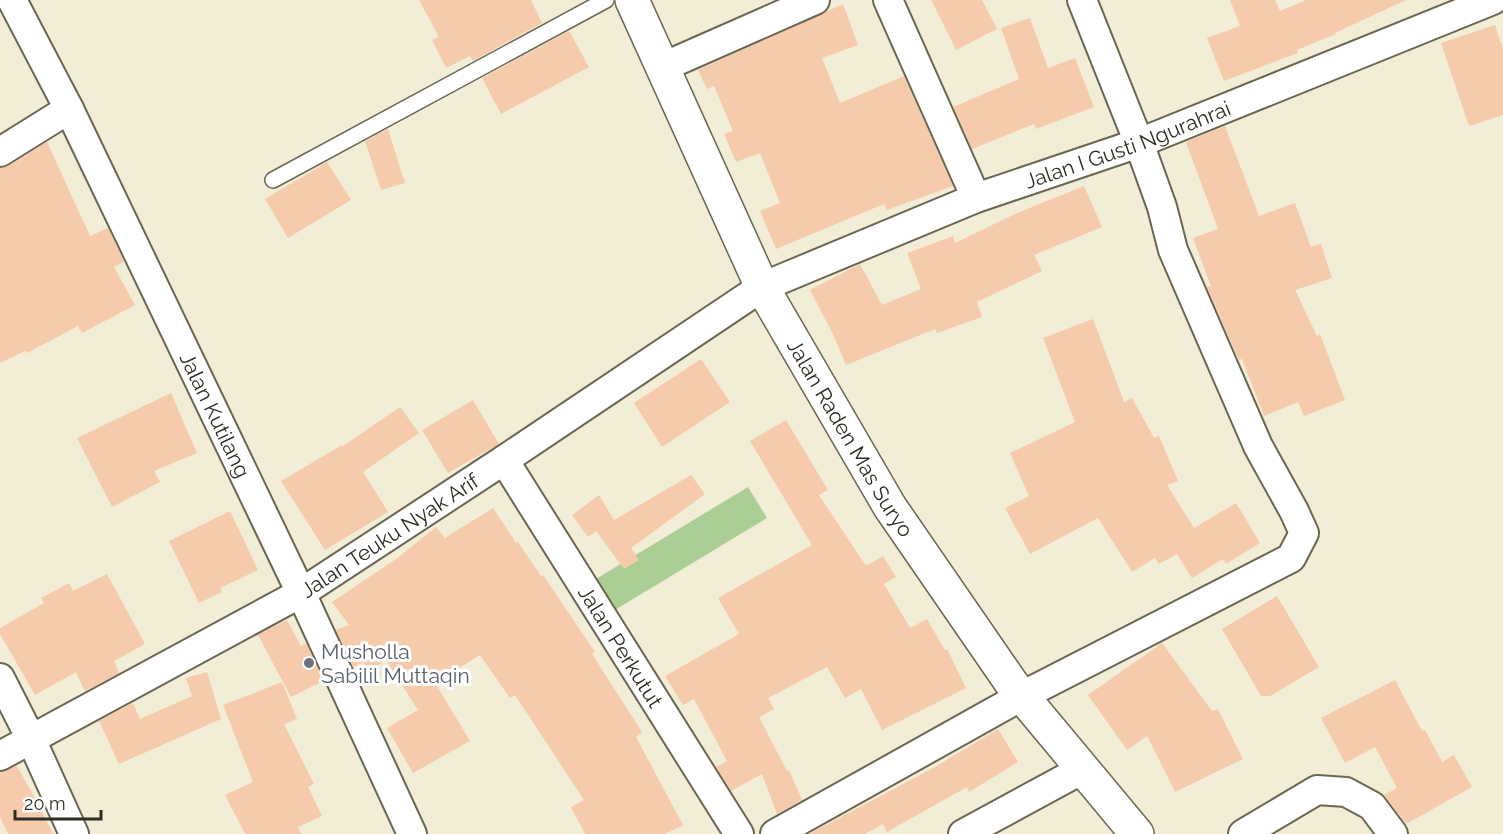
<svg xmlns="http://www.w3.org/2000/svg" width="1503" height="834" font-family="Raleway,sans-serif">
<rect width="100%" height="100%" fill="#f2edd6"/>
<path fill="#abce94" d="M748 487 767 518 610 613 591 582Z"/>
<g fill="#f5cbac">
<path d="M419 0H531L542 23 473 61 470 56 446 68 432 40 439 37Z"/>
<path d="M931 0H982L997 29 956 50Z"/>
<path d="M1230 0H1275L1280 11 1306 0H1406L1335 33 1336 34 1297 50 1298 53 1224 81 1207 38 1240 26Z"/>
<path d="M843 4 858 45 822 58 840 103 904 76 953 186 887 210 884 204 776 249 760 211 780 203 760 153 736 162 724 134 733 131 714 86 707 89 698 70Z"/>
<path d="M1030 18 1048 68 1075 58 1094 107 1036 129 1034 124 972 149 953 107 1019 79 1001 28Z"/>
<path d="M1495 25 1503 49V115L1469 126 1441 43Z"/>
<path d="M569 31 589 67 501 114 482 78Z"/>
<path d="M1225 126 1259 216 1295 203 1311 247 1321 244 1332 278 1295 290 1317 336 1320 334 1345 400 1304 416 1298 402 1264 416 1242 359 1239 360 1207 287 1211 286 1193 238 1218 229 1186 142Z"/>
<path d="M388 129 405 183 381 190 365 141Z"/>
<path d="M47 142 90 236 108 228 124 262 114 267 135 305 82 333 78 326 27 353 25 351 0 363V168L9 166Z"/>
<path d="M327 162 351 200 288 238 265 199Z"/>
<path d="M1084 186 1102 227 1034 255 1042 271 977 302 982 317 937 333 935 329 846 365 833 334 810 290 860 264 882 305 921 289 907 253 953 236 955 243 1015 214Z"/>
<path d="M1093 319 1124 402 1132 398 1154 438 1159 436 1178 481 1167 485 1194 528 1236 503 1260 543 1226 564 1223 559 1192 578 1177 554 1159 564 1155 558 1132 572 1098 518 1030 554 1005 508 1029 496 1010 453 1075 422 1043 338Z"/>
<path d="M701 359 730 402 662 447 634 403Z"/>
<path d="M171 393 197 453 154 471 160 482 112 507 77 438Z"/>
<path d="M473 400 499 444 448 473 422 430Z"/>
<path d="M400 407 419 433 363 472 388 512 325 550 281 481 342 445 343 446Z"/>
<path d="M786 420 828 490 819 495 866 566 883 556 896 577 884 584 910 628 927 619 945 650 947 649 966 688 882 730 861 689 845 698 827 667 768 698 774 709 759 717 787 771 789 770 802 800 777 814 762 774 731 791 716 767 727 761 694 699 683 705 665 676 739 634 718 598 812 545 750 441Z"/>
<path d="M691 475 705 494 631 548 639 560 624 569 596 531 588 537 572 515 599 495 614 520Z"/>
<path d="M493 508 516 543 518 542 541 576 543 575 595 652 592 654 642 732 636 737 683 825 665 834H585L571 807 584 800 515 695 510 698 480 655 435 683 470 741 413 773 387 728 418 710 386 660 369 671 363 662 353 667 336 630 349 625 332 602 396 559 436 527 445 538Z"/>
<path d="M230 511 258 570 220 588 222 592 199 603 169 541Z"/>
<path d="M107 574 145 644 114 661 119 673 85 691 76 672 35 695 0 634V628L44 603 41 598 69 583 73 591Z"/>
<path d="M1277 596 1319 667 1270 696H1261L1222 629Z"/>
<path d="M287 620 301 646 306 643 323 681 291 697 258 635Z"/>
<path d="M1162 643 1212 711 1218 709 1243 759 1175 792 1147 736 1127 750 1088 695Z"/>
<path d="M207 672 221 719 119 764 99 721 133 703 140 719 192 696 186 678Z"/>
<path d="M1395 680 1422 731 1425 730 1442 762 1454 755 1472 787 1406 824 1384 795 1397 788 1375 747 1345 763 1321 718Z"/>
<path d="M282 682 297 719 284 724 314 784 308 787 322 816 298 827 301 834H245L225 795 253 782 223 705Z"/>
<path d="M998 729 1018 762 969 792 967 787 887 832 883 824 865 834H809L935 767Z"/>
<path d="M17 766 36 800 53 834H8L0 817V772Z"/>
</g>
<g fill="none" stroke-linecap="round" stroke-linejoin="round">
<defs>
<path id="lane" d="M273 180 606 0"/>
<g id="street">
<path id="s1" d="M12 0 69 109 301 593 412 834"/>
<path d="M888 0 976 198"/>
<path d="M663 67 815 0"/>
<path d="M0 152 69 109"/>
<path id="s2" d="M504 460 739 834"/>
<path d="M0 678 31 739 74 834"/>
<path id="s3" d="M0 756 301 593 504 460 762 287 976 198 1139 143 1493 0"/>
<path d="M775 834 1022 696 1291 558 1304 533 1294 511 1258 446 1173 250 1162 207 1139 143 1082 0"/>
<path d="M963 834 1083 769"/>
<path d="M1243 834 1317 790 1346 792 1372 806 1393 834"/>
</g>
<g id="secondary">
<path id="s4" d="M632 0 762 287 890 507 1012 684 1137 834"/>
</g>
</defs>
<use href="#lane" stroke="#6b6652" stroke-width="18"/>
<use href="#street" stroke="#6b6652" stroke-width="32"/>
<use href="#secondary" stroke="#6b6652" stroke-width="36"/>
<use href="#lane" stroke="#fff" stroke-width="15"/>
<use href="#street" stroke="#fff" stroke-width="28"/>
<use href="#secondary" stroke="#fff" stroke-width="33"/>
</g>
<circle fill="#6b7280" stroke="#fff" stroke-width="2" cx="309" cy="663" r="6"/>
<g text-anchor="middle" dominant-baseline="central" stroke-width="6" stroke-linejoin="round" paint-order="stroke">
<g font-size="21" fill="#2f2d24" stroke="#fff">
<text stroke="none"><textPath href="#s3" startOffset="1288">Jalan I Gusti Ngurahrai</textPath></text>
<text stroke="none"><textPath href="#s1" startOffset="462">Jalan Kutilang</textPath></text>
<text stroke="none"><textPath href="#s4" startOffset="490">Jalan Raden Mas Suryo</textPath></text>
<text stroke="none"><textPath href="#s3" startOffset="448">Jalan Teuku Nyak Arif</textPath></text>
<text stroke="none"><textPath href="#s2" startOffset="220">Jalan Perkutut</textPath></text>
</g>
<g font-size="21" fill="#5b616d" stroke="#fff" text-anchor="start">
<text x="321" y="651">Musholla<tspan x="321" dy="24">Sabilil Muttaqin</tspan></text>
</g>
</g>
<path d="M15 810v9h86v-9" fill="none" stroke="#2f2d24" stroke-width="3"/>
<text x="24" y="810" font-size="18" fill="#2f2d24" stroke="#ffffff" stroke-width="4.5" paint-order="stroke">20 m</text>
</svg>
